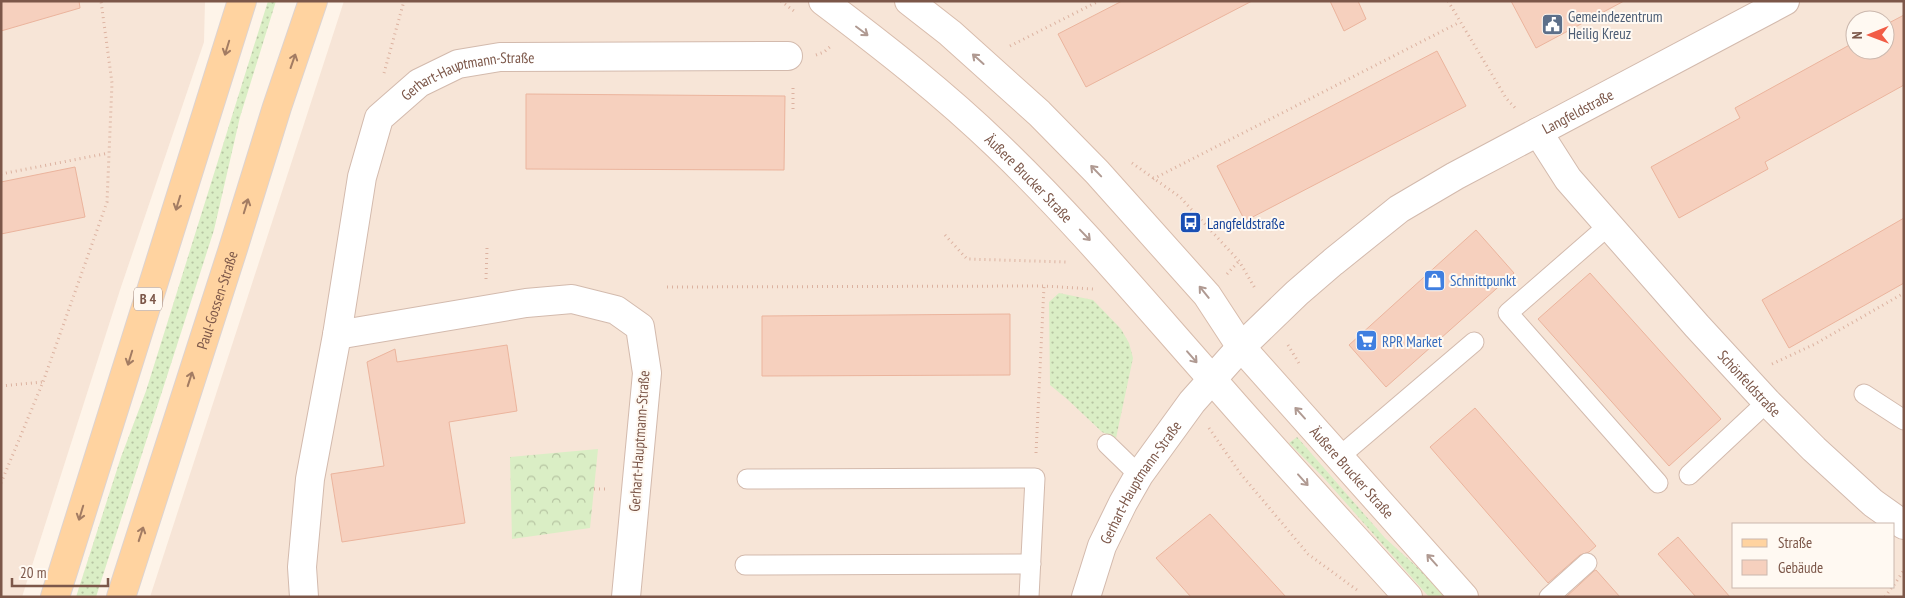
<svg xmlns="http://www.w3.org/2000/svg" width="1905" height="598" font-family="'PT Sans Narrow',sans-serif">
<defs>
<pattern id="grass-dots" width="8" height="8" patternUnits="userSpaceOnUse" patternTransform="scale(1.25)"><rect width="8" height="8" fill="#daeec5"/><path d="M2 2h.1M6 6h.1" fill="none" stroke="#b6c4a2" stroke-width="1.8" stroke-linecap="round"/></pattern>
<pattern id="forest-crowns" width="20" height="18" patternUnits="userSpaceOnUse" patternTransform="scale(1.25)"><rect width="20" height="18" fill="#daeec5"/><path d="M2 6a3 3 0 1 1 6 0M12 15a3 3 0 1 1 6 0" fill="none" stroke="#b6c4a2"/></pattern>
</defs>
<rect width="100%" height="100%" fill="#fef4e9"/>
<g fill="#f7e5d7" fill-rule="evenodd">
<path d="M1 1H205L204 42 120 290 22 597H1Z"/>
<path d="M344 1H1904V597H150ZM1855 20H1885V50H1855ZM1734 524H1894V587H1734Z"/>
</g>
<g fill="url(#grass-dots)">
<path d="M268 1H276L240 117 214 230 96 597H76L121 457 146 391Z"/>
<path d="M1059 293 1093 300 1121 329 1129 343 1133 358 1116 438 1102 432 1067 399 1050 385 1049 302Z"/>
<path d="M1297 437 1385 538 1450 597H1429L1323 477 1289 443Z"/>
</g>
<path fill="url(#forest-crowns)" d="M598 449 590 528 512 539 510 457Z"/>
<g fill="#f6d0be" stroke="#ebb49d">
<path d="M1 1H79L80 8 1 31Z"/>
<path d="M1122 1H1252L1086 87 1058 34Z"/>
<path d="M1330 1H1358L1366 19 1344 31Z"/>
<path d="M1511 1H1624L1536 48Z"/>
<path d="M1904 15V85L1765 162 1768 169 1679 218 1651 167 1740 118 1735 108 1855 42V50H1885V25Z"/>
<path d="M1437 51 1466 106 1245 221 1217 166Z"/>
<path d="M526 94 785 96 784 170 526 169Z"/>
<path d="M75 167 85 217 1 234V182Z"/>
<path d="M1904 218V283L1789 348 1762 300Z"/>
<path d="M1476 230 1514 273 1386 387 1349 345Z"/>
<path d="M1590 273 1721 419 1669 466 1538 319Z"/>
<path d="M1010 314V375L762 376V316Z"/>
<path d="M507 345 517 411 449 422 465 523 342 542 331 474 384 466 367 362 395 349 397 362Z"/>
<path d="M1475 408 1596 546 1589 552 1580 555 1548 583 1430 447Z"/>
<path d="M1210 514 1254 562 1286 597H1191L1156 558Z"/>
<path d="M1678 537 1730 597H1696L1658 554Z"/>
<path d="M1596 570 1620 597H1566L1594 571Z"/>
</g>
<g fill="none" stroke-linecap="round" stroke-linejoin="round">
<defs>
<g id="service">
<path d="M1608 226 1508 313 1658 483"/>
<path d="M1864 394 1904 420"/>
<path d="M1107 444 1139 475"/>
<path d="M1339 457 1474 342"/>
<path d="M1689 475 1767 402"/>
<path d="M747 479 1035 478 1029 597"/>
<path d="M745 565 1031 564"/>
<path d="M1549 597 1587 563"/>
</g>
<g id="minor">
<path id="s1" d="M1538 132 1568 179 1697 326 1767 402 1814 449 1873 503 1904 525"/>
<path d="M337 335 526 303 572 299 616 310 640 327 647 373 626 597"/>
<path id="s2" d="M304 597 302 567 310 479 337 335 362 177 379 118 419 83 458 64 500 57 788 56"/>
<path id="s3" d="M1086 597 1102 546 1123 503 1139 475 1192 402 1241 347 1297 293 1333 262 1399 209 1455 176 1785 1"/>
</g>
<g id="secondary">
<path id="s4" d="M823 1C884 47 943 93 998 146 1074 219 1141 299 1211 378 1275 452 1342 524 1408 597"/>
<path id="s5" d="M909 1 950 33 1039 113 1097 172 1207 295 1241 347 1464 597"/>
</g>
<g id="primary">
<path d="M55 597 242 1"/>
<path id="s6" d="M121 597 232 252 277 107 313 1"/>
</g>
</defs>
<use href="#service" stroke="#d3baad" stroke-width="21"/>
<use href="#minor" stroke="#d3baad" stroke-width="30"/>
<use href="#secondary" stroke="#d8bcac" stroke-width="30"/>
<use href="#primary" stroke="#ddd3d0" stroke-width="30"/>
<g stroke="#dcb2a0" stroke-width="3" stroke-dasharray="1 4" stroke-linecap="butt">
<path d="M781 1 794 11"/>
<path d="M1448 1 1506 98 1517 110"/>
<path d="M1010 46 1099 1"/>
<path d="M816 55 824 52 832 45"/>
<path d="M384 73 404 1"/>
<path d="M793 109V84"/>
<path d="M1132 163 1180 197 1239 261 1256 290"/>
<path d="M1 174 109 153"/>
<path d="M1153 179 1460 22"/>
<path d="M945 235 967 259 1066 262"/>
<path d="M1227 274 1239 261"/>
<path d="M486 279 487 248"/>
<path d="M667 287 1044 286 1093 289"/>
<path d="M1288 345 1300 365"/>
<path d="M1772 364 1815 344 1904 293"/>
<path d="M1 386 43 382"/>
<path d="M1209 428 1240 473 1308 554 1357 590"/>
<path d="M1036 453 1044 286"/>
<path d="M1 483 43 382 107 202 112 83 101 1"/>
<path d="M594 489H605"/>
<path d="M1894 585 1904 570"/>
<path d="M1885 597 1892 587"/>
</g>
<use href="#service" stroke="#fff" stroke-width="19"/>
<use href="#minor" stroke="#fff" stroke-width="28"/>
<use href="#secondary" stroke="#fff" stroke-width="28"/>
<use href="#primary" stroke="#ffd3a0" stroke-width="28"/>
</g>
<defs><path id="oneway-shaft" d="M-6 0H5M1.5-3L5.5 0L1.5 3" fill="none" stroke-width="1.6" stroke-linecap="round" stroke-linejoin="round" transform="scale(1.25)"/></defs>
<g stroke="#b09a92">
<use href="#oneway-shaft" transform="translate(862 31) rotate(37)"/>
<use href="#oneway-shaft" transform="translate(978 59) rotate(-138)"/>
<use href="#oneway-shaft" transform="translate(1096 171) rotate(-134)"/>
<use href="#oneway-shaft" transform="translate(1085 235) rotate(46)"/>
<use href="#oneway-shaft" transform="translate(1204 292) rotate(-129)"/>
<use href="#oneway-shaft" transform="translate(1192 357) rotate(49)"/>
<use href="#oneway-shaft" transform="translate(1300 413) rotate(-132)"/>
<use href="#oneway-shaft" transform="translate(1303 480) rotate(48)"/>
<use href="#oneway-shaft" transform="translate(1432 560) rotate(-132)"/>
</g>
<g stroke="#a37c63">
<use href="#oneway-shaft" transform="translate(227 48) rotate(107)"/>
<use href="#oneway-shaft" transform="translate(293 61) rotate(-71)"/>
<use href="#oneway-shaft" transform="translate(178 203) rotate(107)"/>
<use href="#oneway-shaft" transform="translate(246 206) rotate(-73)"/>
<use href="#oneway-shaft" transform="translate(130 358) rotate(107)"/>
<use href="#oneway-shaft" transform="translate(190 379) rotate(-72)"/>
<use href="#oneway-shaft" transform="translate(81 513) rotate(107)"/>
<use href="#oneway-shaft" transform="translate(141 534) rotate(-72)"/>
</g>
<defs>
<symbol id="civic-square" viewBox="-11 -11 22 22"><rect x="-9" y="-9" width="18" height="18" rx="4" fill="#5c6f8a" stroke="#fff9f2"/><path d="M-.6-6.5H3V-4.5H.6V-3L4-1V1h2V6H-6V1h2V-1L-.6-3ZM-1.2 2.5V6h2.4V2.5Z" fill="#fff"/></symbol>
<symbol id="bus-square" viewBox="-11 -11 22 22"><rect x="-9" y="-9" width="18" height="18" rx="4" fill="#1a4fb4" stroke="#fff9f2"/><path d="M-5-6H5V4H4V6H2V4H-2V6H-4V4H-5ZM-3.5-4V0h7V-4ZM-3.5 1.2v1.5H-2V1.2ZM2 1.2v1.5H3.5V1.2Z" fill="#fff"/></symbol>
<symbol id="shop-square" viewBox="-11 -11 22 22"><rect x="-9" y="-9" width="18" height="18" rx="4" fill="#3f7fe0" stroke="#fff9f2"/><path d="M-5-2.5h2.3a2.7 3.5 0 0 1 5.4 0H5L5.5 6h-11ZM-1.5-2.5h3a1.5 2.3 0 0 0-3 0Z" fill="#fff"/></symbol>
<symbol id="supermarket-square" viewBox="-11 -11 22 22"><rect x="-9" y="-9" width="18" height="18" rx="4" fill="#3f7fe0" stroke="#fff9f2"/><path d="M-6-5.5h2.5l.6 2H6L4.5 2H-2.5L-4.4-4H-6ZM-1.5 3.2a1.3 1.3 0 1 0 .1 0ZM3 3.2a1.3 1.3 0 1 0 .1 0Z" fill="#fff"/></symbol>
</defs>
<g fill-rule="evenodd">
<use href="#civic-square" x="1540" y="12" width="25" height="25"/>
<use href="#bus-square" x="1178" y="210" width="25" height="25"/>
<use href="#shop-square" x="1422" y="268" width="25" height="25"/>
<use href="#supermarket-square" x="1354" y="328" width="25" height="25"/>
</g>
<g text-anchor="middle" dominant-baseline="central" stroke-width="4" stroke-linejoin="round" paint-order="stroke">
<rect fill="#fff9f2" stroke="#a3887c" stroke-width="1" x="134" y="287.5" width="28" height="23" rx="4"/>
<g font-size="14" font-weight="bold" fill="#7c5749">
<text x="148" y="299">B 4</text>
</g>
<g font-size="15" fill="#4e5e75" stroke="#fff9f2" text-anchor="start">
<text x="1568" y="16">Gemeindezentrum<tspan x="1568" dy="17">Heilig Kreuz</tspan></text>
</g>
<g font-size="15" fill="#7c5749" stroke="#fff9f2">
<text stroke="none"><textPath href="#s2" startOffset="589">Gerhart-Hauptmann-Straße</textPath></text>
<text stroke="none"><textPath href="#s3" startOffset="711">Langfeldstraße</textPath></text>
<text stroke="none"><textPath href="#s4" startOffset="272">Äußere Brucker Straße</textPath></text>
<text stroke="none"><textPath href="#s6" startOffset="312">Paul-Gossen-Straße</textPath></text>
<text stroke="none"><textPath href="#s1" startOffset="329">Schönfeldstraße</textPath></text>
<text transform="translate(639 441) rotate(-86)">Gerhart-Hauptmann-Straße</text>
<text stroke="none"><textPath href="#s5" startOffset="649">Äußere Brucker Straße</textPath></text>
<text stroke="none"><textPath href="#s3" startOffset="128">Gerhart-Hauptmann-Straße</textPath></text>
</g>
<g font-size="15" fill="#164399" stroke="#fff9f2" text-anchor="start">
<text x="1207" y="223">Langfeldstraße</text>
</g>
<g font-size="15" fill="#366cbe" stroke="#fff9f2" text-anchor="start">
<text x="1450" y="280">Schnittpunkt</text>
<text x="1382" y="341">RPR Market</text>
</g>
</g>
<rect width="1905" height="598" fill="none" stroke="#7c5749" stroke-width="5"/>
<rect x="1732" y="523" width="162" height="65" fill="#fff9f2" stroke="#cbb8ae"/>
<rect x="1742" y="539" width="25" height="8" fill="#ffd3a0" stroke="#cbb8ae"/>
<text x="1778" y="548" font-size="15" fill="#7c5749">Straße</text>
<rect x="1742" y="560" width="25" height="15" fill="#f6d0be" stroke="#cbb8ae"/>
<text x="1778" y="573" font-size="15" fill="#7c5749">Gebäude</text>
<g transform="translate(1870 35) rotate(269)"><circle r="24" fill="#fff9f2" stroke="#cbb8ae"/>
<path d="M0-4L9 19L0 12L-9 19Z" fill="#f25c45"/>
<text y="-8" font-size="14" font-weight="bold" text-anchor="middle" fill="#7c5749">N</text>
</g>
<path d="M12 578v8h96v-8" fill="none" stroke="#7c5749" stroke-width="2.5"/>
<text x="20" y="578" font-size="15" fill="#7c5749" stroke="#fff9f2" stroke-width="4" paint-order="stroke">20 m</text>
</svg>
